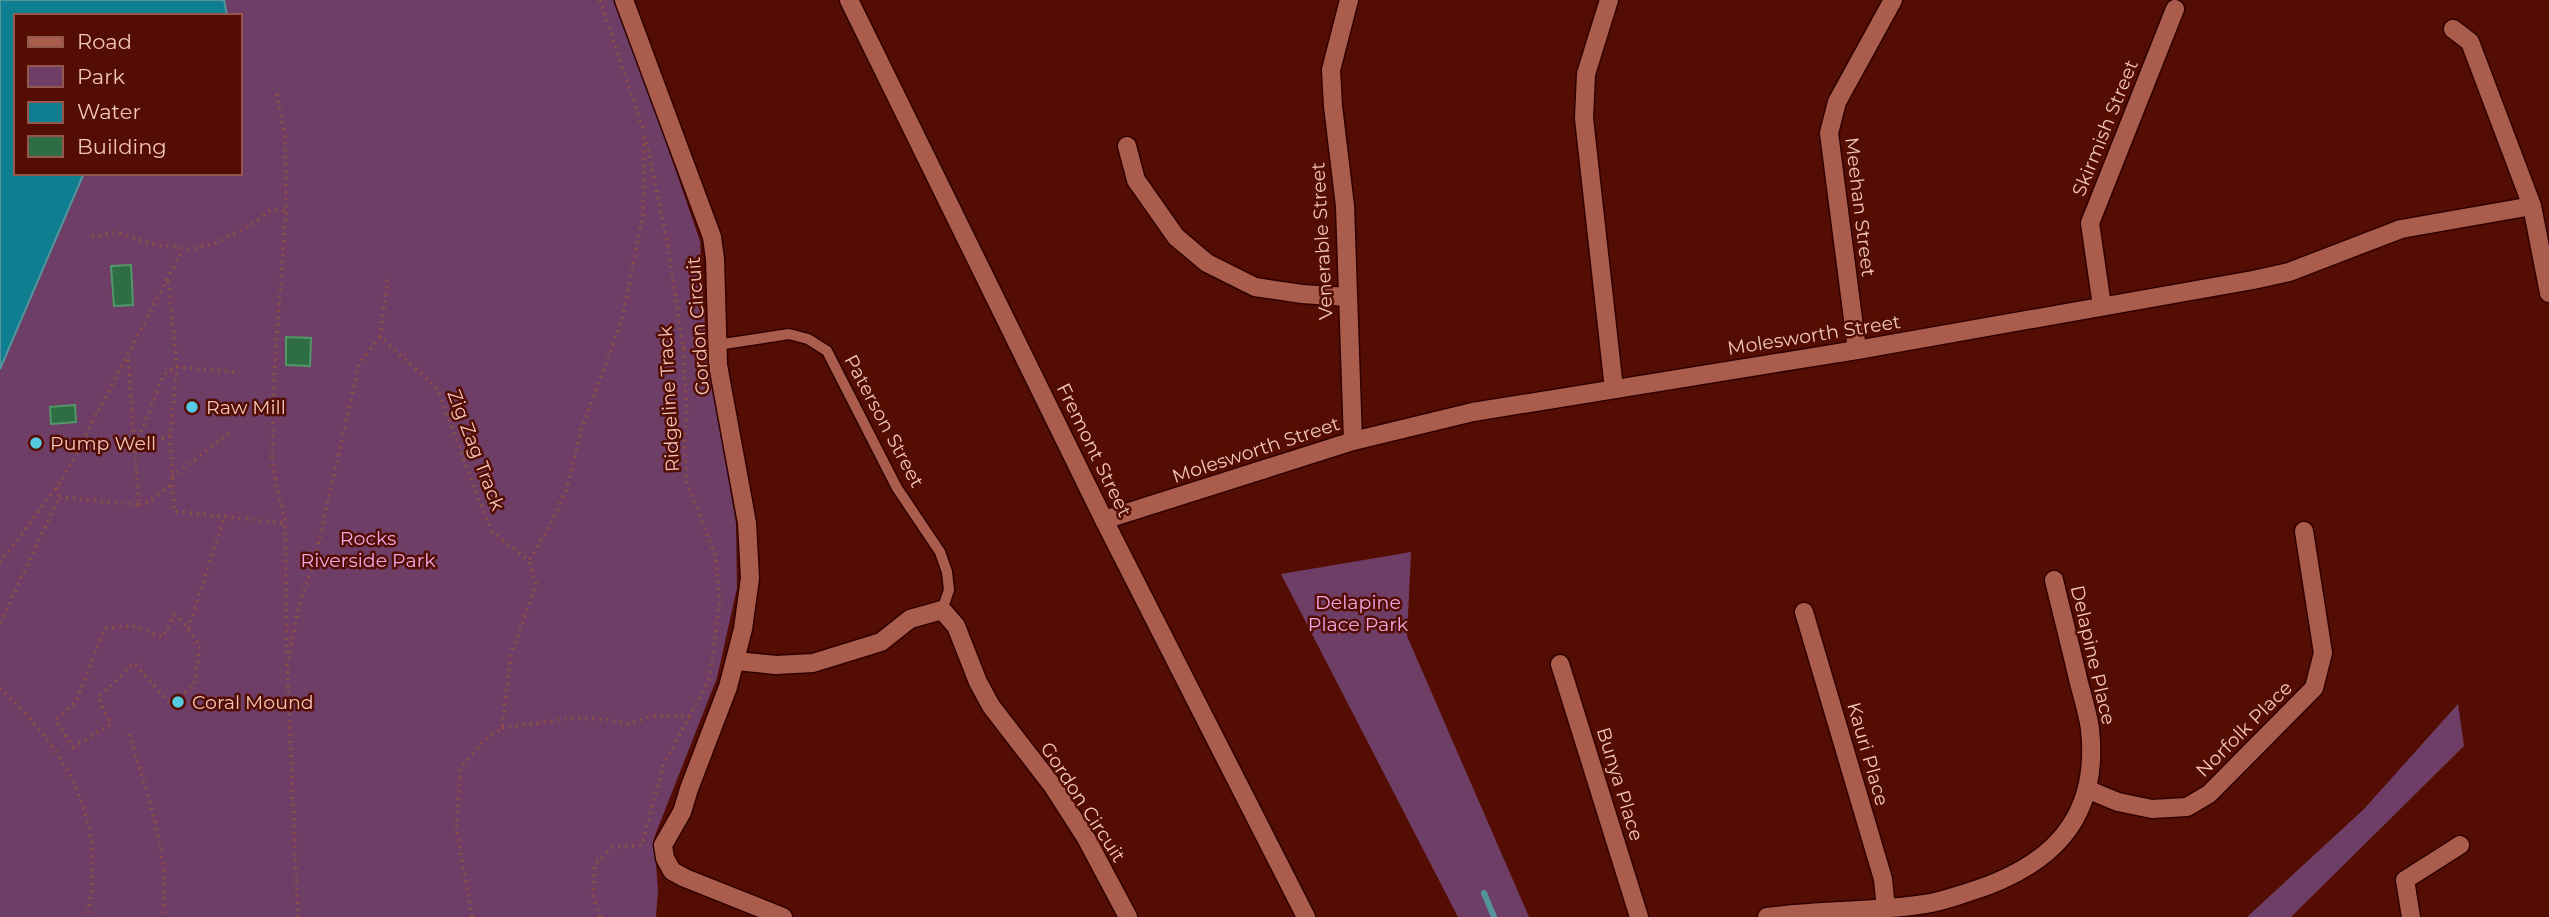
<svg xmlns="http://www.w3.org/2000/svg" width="2549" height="917" font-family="Montserrat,sans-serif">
<rect width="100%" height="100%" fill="#540d02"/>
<g fill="#6e3e67">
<path d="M224 0H617L700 241 706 344 736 523 737 588 717 678 654 838 658 890 656 917H0V369L84 173H240V16H227Z"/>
<path d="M1411 552 1407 636 1529 917H1458L1281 574Z"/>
<path d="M2458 704 2464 746 2291 917H2247L2364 809Z"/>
</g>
<path fill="#0f7e90" stroke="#53949d" stroke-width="2" d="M0 0H224L227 16H16V173H84L0 369Z"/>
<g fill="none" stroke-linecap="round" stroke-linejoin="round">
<path stroke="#53949d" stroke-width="6" d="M1484 893 1494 917"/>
</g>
<g fill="#2f6d44" stroke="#519867" stroke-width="2">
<path d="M131 265 133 305 114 306 111 266Z"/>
<path d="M286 337 311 338 310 366 286 365Z"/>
<path d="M75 405 76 422 51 424 50 407Z"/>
</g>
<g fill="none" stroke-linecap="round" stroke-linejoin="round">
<defs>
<path id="service" d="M717 345 789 334 808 339 827 351 897 488 940 552 947 572 949 590 942 610"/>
<g id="minor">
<path d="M624 0 712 237 715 259 718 365 747 523 750 578 743 629 728 687 689 789 682 812 663 845 665 858 672 871 685 878 783 917"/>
<path d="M849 0 1104 520 1306 917"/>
<path d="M1349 0 1331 70 1333 106 1345 206 1353 441"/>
<path d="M1609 0 1586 74 1584 118 1614 389"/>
<path d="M2453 29 2470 42 2532 206 2549 293"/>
<path d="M1127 146 1136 180 1176 237 1207 263 1255 287 1302 294 1348 297"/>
<path d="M2102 306 2090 223 2175 9"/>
<path d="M1857 350 1829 133 1837 102 1893 0"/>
<path d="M1104 520 1353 441 1473 412 1857 350 2253 280 2289 272 2401 229 2532 206"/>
<path d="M1804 612 1883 879 1886 909"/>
<path d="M736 661 776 665 813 663 881 642 910 619 942 610 956 626 978 682 991 706 1052 785 1086 838 1128 917"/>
<path d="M1560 664 1639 917"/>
<path d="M2089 790 2118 802 2152 809 2187 807 2209 794 2314 688 2323 653 2304 531"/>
<path d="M1767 917C1819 910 1873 912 1925 904 1939 902 1953 897 1966 893 2049 868 2100 821 2090 729 2088 714 2083 698 2079 683 2071 648 2062 614 2054 580"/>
<path d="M2411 917 2405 880 2460 845"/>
</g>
</defs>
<use href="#service" stroke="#300000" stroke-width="13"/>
<use href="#minor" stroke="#300000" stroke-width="21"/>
<g stroke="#8c4f44" stroke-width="3.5" stroke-dasharray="2 5" stroke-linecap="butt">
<path d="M600 0 644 132"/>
<path d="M277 94 285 138 286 210 274 375 272 463 285 523 287 657"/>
<path d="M92 237 116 232 152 244 191 249 218 242 253 224 270 211 286 210"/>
<path d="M380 337 388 276"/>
<path d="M683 347 700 355"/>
<path d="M170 436 174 511 285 523"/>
<path d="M136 445 164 374 177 367 168 278"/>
<path d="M135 447 170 436 177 367 239 372"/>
<path d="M172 477 232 431"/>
<path d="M59 497 139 505 128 357"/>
<path d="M139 505 145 504 172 484"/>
<path d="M0 563 62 480 183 249"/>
<path d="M174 615 179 617 200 646 194 686 170 703 134 663 98 698 111 724 73 747 56 720 76 702 105 628 132 626 163 637Z"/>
<path d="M0 623 59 497 57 486"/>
<path d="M188 629 224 518"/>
<path d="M287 664 298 917"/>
<path d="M287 666 300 602 315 558 359 364 380 337 437 388 491 531 529 560 549 528 566 491 581 430 622 320 643 214 644 131"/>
<path d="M0 688C69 754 108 819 87 917"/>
<path d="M502 728 574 718 604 719 628 724 653 716 690 717"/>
<path d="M129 734C145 788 173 861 162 917"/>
<path d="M472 917 456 825 461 768 484 741 502 728 511 655 536 584 529 560"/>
<path d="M600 917 593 895 595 864 613 847 642 845 663 766 709 680 720 601 715 555 687 482 684 444 687 414 683 347 668 245 646 140"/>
</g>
<use href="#service" stroke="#aa5d4d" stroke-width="10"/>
<use href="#minor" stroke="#aa5d4d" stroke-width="18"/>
</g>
<g fill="#55cae0" stroke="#540d02" stroke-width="2.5">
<circle cx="192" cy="407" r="7"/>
<circle cx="36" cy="443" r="7"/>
<circle cx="178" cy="702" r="7"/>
</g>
<g text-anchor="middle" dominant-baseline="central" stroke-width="5" stroke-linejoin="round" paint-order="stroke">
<g font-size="19" fill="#f2c6bc" stroke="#540d02">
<text transform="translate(2105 128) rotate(-68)">Skirmish Street</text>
<text transform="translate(1860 207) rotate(83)">Meehan Street</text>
<text transform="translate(1322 241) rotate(-93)">Venerable Street</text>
<text transform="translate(698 326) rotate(-94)">Gordon Circuit</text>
<text transform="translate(1814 335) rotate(-9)">Molesworth Street</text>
<text transform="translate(669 399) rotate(-93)">Ridgeline Track</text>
<text transform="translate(884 421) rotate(62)">Paterson Street</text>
<text transform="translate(476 450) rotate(69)">Zig Zag Track</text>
<text transform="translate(1094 450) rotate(64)">Fremont Street</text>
<text transform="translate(1256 450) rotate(-18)">Molesworth Street</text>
<text transform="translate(2093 655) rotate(77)">Delapine Place</text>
<text transform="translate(2244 729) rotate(-45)">Norfolk Place</text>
<text transform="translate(1868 754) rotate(74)">Kauri Place</text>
<text transform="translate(1620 784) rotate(73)">Bunya Place</text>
<text transform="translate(1083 802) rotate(57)">Gordon Circuit</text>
</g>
<g font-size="19" fill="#f2c6bc" stroke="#540d02" text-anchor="start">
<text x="206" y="407">Raw Mill</text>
<text x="50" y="443">Pump Well</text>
<text x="192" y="702">Coral Mound</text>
</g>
<g font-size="19" fill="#f2a5e6" stroke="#540d02">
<text x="368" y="538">Rocks<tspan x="368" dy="22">Riverside Park</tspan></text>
<text x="1358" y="602">Delapine<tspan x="1358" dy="22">Place Park</tspan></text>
</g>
</g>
<rect x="14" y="14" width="228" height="161" fill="#540d02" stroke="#93574c" stroke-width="2"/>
<rect x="28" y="37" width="35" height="10" fill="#aa5d4d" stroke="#93574c" stroke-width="2"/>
<text x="77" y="49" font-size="21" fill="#f2c6bc">Road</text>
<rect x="28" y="66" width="35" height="21" fill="#6e3e67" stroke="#93574c" stroke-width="2"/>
<text x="77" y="84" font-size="21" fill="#f2c6bc">Park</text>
<rect x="28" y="102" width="35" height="21" fill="#0f7e90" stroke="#93574c" stroke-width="2"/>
<text x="77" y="119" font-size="21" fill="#f2c6bc">Water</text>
<rect x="28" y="136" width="35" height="21" fill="#2f6d44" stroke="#93574c" stroke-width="2"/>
<text x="77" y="154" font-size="21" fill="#f2c6bc">Building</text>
</svg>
